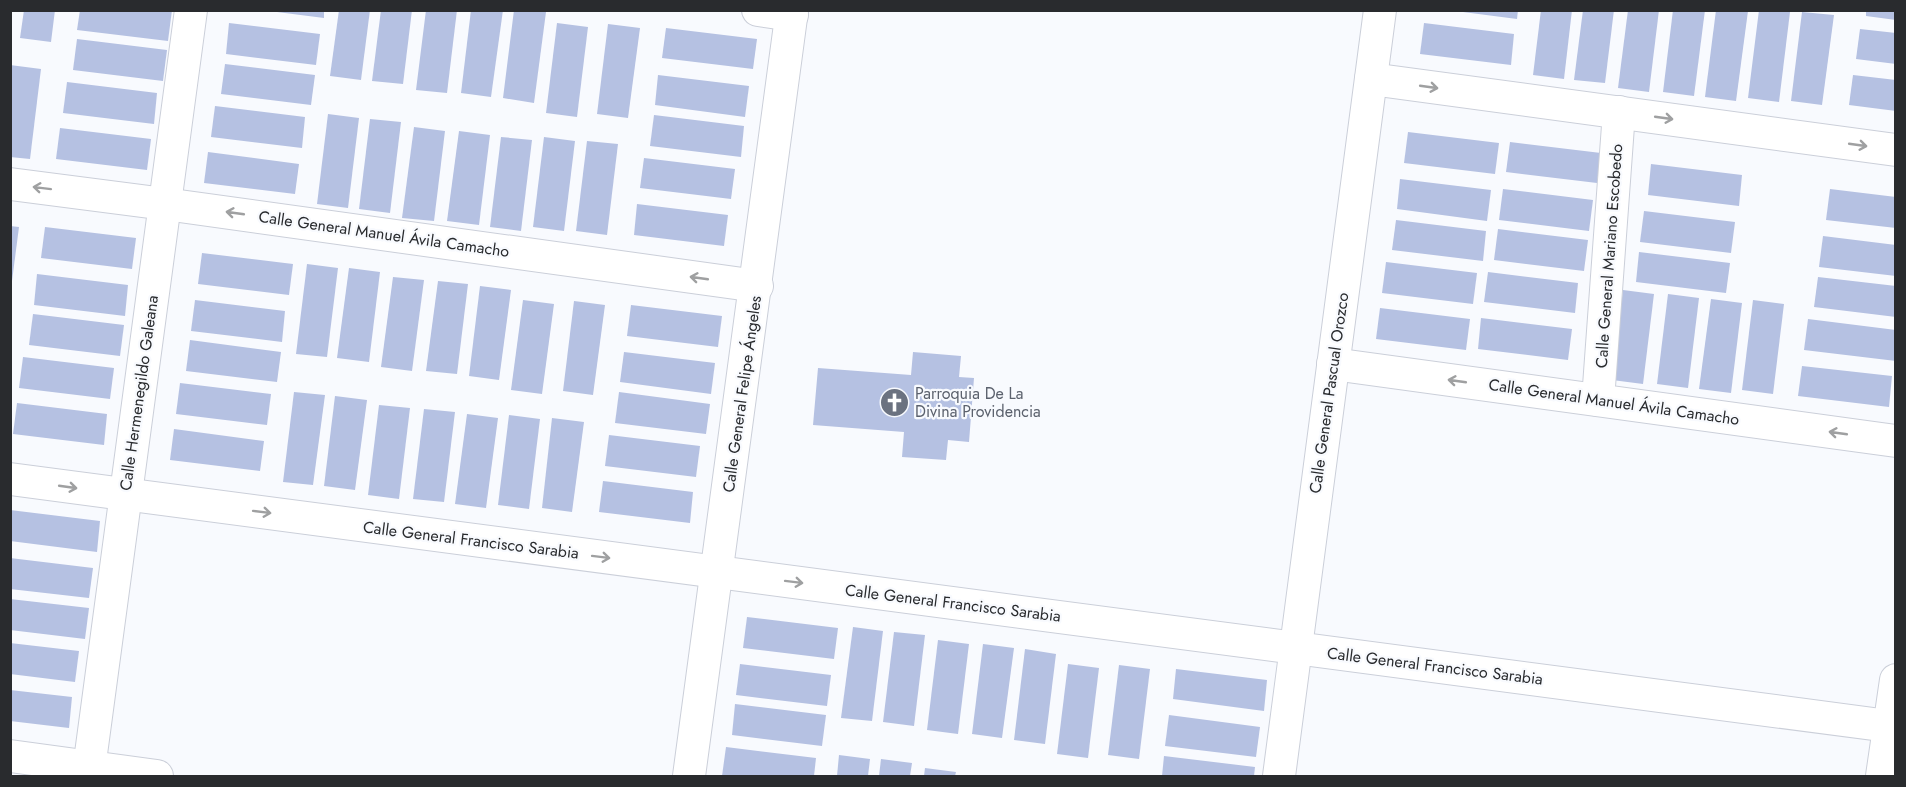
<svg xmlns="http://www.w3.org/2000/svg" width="1906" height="787" font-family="Jost,sans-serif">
<rect width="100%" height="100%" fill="#f8fafe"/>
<g fill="#b5c1e2">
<path d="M24 10H55L51 42 20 38Z"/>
<path d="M80 10H172L168 41 77 30Z"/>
<path d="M277 10H324V18L277 12Z"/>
<path d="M339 10H370L361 80 330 76Z"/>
<path d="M381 10H412L403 84 372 81Z"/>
<path d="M426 10H457L447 93 416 90Z"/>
<path d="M471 10H503L491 97 461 93Z"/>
<path d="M514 10 546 12 534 103 503 98Z"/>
<path d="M1463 10H1518L1517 19 1463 12Z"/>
<path d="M1541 10H1572L1564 79 1533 75Z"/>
<path d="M1583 10H1614L1605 83 1574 80Z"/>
<path d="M1628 10H1659L1649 92 1618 88Z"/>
<path d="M1673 10H1705L1694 96 1663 92Z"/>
<path d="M1716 10 1748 11 1736 101 1705 97Z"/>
<path d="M1759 10 1790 12 1779 102 1748 98Z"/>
<path d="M1866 10H1896V20L1866 16Z"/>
<path d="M1802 12 1834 15 1822 105 1791 101Z"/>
<path d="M229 23 320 34 316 65 226 54Z"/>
<path d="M557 23 588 27 577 117 546 113Z"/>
<path d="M1424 23 1514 34 1511 65 1420 54Z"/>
<path d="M608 24 640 28 628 118 597 114Z"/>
<path d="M666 28 757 39 753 69 662 58Z"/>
<path d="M1860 29 1896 33V64L1856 59Z"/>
<path d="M77 39 167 50 163 81 73 70Z"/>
<path d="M225 64 315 75 311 105 221 94Z"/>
<path d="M10 65 41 69 30 159 10 157Z"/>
<path d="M658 75 749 86 745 117 655 105Z"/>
<path d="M1853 75 1896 80V111L1849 105Z"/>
<path d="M67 82 157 93 154 124 63 113Z"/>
<path d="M215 106 305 117 302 148 211 137Z"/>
<path d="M328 114 359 118 348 208 317 204Z"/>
<path d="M654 115 744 126 741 157 650 146Z"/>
<path d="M370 119 401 122 390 213 359 209Z"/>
<path d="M414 127 445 131 434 221 402 218Z"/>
<path d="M60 128 151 139 147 170 56 159Z"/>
<path d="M459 131 490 135 479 225 447 221Z"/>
<path d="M1408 132 1499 143 1495 174 1404 163Z"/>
<path d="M501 137 532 140 521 231 490 227Z"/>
<path d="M544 137 575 141 564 231 533 227Z"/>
<path d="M587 141 618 144 607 235 576 231Z"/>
<path d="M1510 142 1601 153 1597 183 1506 172Z"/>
<path d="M208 152 299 164 295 194 204 183Z"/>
<path d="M644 158 735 169 731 199 640 188Z"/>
<path d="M1651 164 1742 175 1739 206 1648 195Z"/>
<path d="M1400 179 1491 190 1487 221 1397 209Z"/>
<path d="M1503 189 1593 200 1589 231 1499 220Z"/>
<path d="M1830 189 1896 197V228L1826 220Z"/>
<path d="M637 204 728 215 724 246 634 235Z"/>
<path d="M1644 211 1735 222 1731 253 1640 242Z"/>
<path d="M1396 220 1486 231 1483 261 1392 250Z"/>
<path d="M10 226 19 227 12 281H10Z"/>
<path d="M45 227 136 238 132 269 41 258Z"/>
<path d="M1498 229 1588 240 1584 271 1494 260Z"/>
<path d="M1823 236 1896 245V276L1819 267Z"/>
<path d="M1639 252 1730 263 1726 293 1636 282Z"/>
<path d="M202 253 293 264 289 295 198 284Z"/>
<path d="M1386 262 1477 273 1473 304 1382 293Z"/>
<path d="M307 264 338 268 327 357 296 354Z"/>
<path d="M349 268 380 272 369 362 337 358Z"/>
<path d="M1488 272 1578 283 1575 313 1484 302Z"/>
<path d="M37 274 128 285 125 316 34 305Z"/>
<path d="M393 277 424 280 412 371 381 367Z"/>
<path d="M1818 277 1896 286V317L1814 307Z"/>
<path d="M438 281 468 284 457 374 426 371Z"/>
<path d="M480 286 511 290 499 380 469 376Z"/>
<path d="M1623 290 1654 294 1643 384 1612 380Z"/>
<path d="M1668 294 1699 298 1688 388 1657 384Z"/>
<path d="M1711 299 1742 303 1731 393 1699 389Z"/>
<path d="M195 300 285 311 282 342 191 331Z"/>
<path d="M523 300 554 304 542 394 511 390Z"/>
<path d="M1753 300 1784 304 1773 394 1742 390Z"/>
<path d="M574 301 605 305 593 395 563 391Z"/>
<path d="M631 305 722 316 718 347 627 336Z"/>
<path d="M1380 308 1470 319 1466 350 1376 339Z"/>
<path d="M33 314 124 325 120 356 29 345Z"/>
<path d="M1481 318 1572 329 1568 360 1478 349Z"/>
<path d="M1808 319 1896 330V361L1804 350Z"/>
<path d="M190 340 281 352 277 382 186 371Z"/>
<path d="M624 352 715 363 711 394 620 382Z"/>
<path d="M913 352 961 356 959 377 974 378 969 442 948 440 946 460 902 457 904 432 813 425 818 368 911 375Z"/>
<path d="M23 357 114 368 110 399 19 388Z"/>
<path d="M1802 366 1892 376 1889 407 1798 396Z"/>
<path d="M180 383 271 394 267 425 176 414Z"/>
<path d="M294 392 325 395 313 485 283 482Z"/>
<path d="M619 392 710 404 706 434 615 423Z"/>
<path d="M335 396 367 400 355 490 324 486Z"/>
<path d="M17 403 107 414 104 445 13 434Z"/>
<path d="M379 405 410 408 399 499 368 495Z"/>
<path d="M424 409 455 412 444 502 413 499Z"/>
<path d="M467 414 498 418 486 508 455 504Z"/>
<path d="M509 415 540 419 529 509 498 505Z"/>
<path d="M552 418 584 422 572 512 542 508Z"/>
<path d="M174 429 264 441 260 471 170 460Z"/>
<path d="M609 435 700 446 696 477 605 466Z"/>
<path d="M603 481 693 492 690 523 599 512Z"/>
<path d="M10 510 100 521 97 552 10 541Z"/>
<path d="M10 558 93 568 89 598 10 589Z"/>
<path d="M10 599 89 608 85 639 10 630Z"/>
<path d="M747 617 838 628 834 659 743 648Z"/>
<path d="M853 627 883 631 872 721 841 718Z"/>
<path d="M894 632 925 635 914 726 883 722Z"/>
<path d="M938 640 969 644 958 734 927 730Z"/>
<path d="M10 643 79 651 75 682 10 674Z"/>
<path d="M983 644 1014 648 1002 738 972 734Z"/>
<path d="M1025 649 1056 654 1045 744 1014 740Z"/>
<path d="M740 664 831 675 827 706 736 695Z"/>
<path d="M1068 664 1099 668 1088 758 1057 754Z"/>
<path d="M1119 665 1150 669 1139 759 1108 755Z"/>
<path d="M1176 669 1267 680 1264 711 1173 699Z"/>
<path d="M10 690 72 697 69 728 10 721Z"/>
<path d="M735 704 826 715 822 746 732 735Z"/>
<path d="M1169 715 1260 727 1256 757 1165 746Z"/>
<path d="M726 747 816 758 814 776H722Z"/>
<path d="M839 755 870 759 868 776H837Z"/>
<path d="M1164 756 1255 767 1254 776H1162Z"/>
<path d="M881 759 912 763 910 776H879Z"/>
<path d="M925 768 956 772 955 776H924Z"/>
</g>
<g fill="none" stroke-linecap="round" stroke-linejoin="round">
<defs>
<g id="minor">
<path d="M758 10 792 15"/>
<path d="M1371 79 1896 150"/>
<path d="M10 184 165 204 757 286"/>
<path d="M1333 364 1896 441"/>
<path d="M1598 400 1619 112"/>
<path d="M10 479 1896 727"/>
<path d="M10 756 157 776"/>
<path d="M88 776 191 10"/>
<path d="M689 776 792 10"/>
<path d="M1279 776 1380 10"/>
<path d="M1882 776 1896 680"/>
</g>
</defs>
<use href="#minor" stroke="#cbcfd9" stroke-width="34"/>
<use href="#minor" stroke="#fff" stroke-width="32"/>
</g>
<defs><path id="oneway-shaft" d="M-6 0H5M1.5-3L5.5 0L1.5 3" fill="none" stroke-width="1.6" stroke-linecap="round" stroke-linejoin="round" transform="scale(1.5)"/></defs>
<g stroke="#9fa0a1">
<use href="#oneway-shaft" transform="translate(1429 87) rotate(8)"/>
<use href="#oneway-shaft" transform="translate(1664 118) rotate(8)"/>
<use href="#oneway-shaft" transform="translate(1858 145) rotate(8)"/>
<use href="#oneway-shaft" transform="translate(42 188) rotate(-173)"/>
<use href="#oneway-shaft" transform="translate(235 213) rotate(-172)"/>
<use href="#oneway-shaft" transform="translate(699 278) rotate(-172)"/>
<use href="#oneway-shaft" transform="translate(1457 381) rotate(-172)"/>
<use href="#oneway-shaft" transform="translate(1838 433) rotate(-172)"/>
<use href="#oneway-shaft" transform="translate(68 487) rotate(8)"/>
<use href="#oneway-shaft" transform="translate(262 512) rotate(7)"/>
<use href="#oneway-shaft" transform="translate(601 557) rotate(7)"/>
<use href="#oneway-shaft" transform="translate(794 582) rotate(7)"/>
</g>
<defs>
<symbol id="church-disc" viewBox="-11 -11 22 22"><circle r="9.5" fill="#6b7280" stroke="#f8fafe"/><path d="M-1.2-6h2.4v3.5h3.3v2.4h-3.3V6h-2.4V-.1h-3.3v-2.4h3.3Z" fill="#fff"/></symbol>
</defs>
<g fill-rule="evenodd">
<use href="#church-disc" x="878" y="386" width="33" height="33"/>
</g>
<g text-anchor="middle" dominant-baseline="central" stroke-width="4.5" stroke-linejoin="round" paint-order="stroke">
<g font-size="16" fill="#292b2e" stroke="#f8fafe">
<text transform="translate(384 234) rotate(8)">Calle General Manuel Ávila Camacho</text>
<text transform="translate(1609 256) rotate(-86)">Calle General Mariano Escobedo</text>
<text transform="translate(139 393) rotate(-82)">Calle Hermenegildo Galeana</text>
<text transform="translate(1329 393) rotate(-82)">Calle General Pascual Orozco</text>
<text transform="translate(742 394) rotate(-82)">Calle General Felipe Ángeles</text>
<text transform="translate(1614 402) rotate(8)">Calle General Manuel Ávila Camacho</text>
<text transform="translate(471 540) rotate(7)">Calle General Francisco Sarabia</text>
<text transform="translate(953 603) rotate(7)">Calle General Francisco Sarabia</text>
<text transform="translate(1435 666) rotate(7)">Calle General Francisco Sarabia</text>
</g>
<g font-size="16" fill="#5b616d" stroke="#f8fafe" text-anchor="start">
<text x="915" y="393">Parroquia De La<tspan x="915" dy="18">Divina Providencia</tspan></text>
</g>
</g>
<rect width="1906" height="787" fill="none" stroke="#292b2e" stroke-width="24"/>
</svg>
